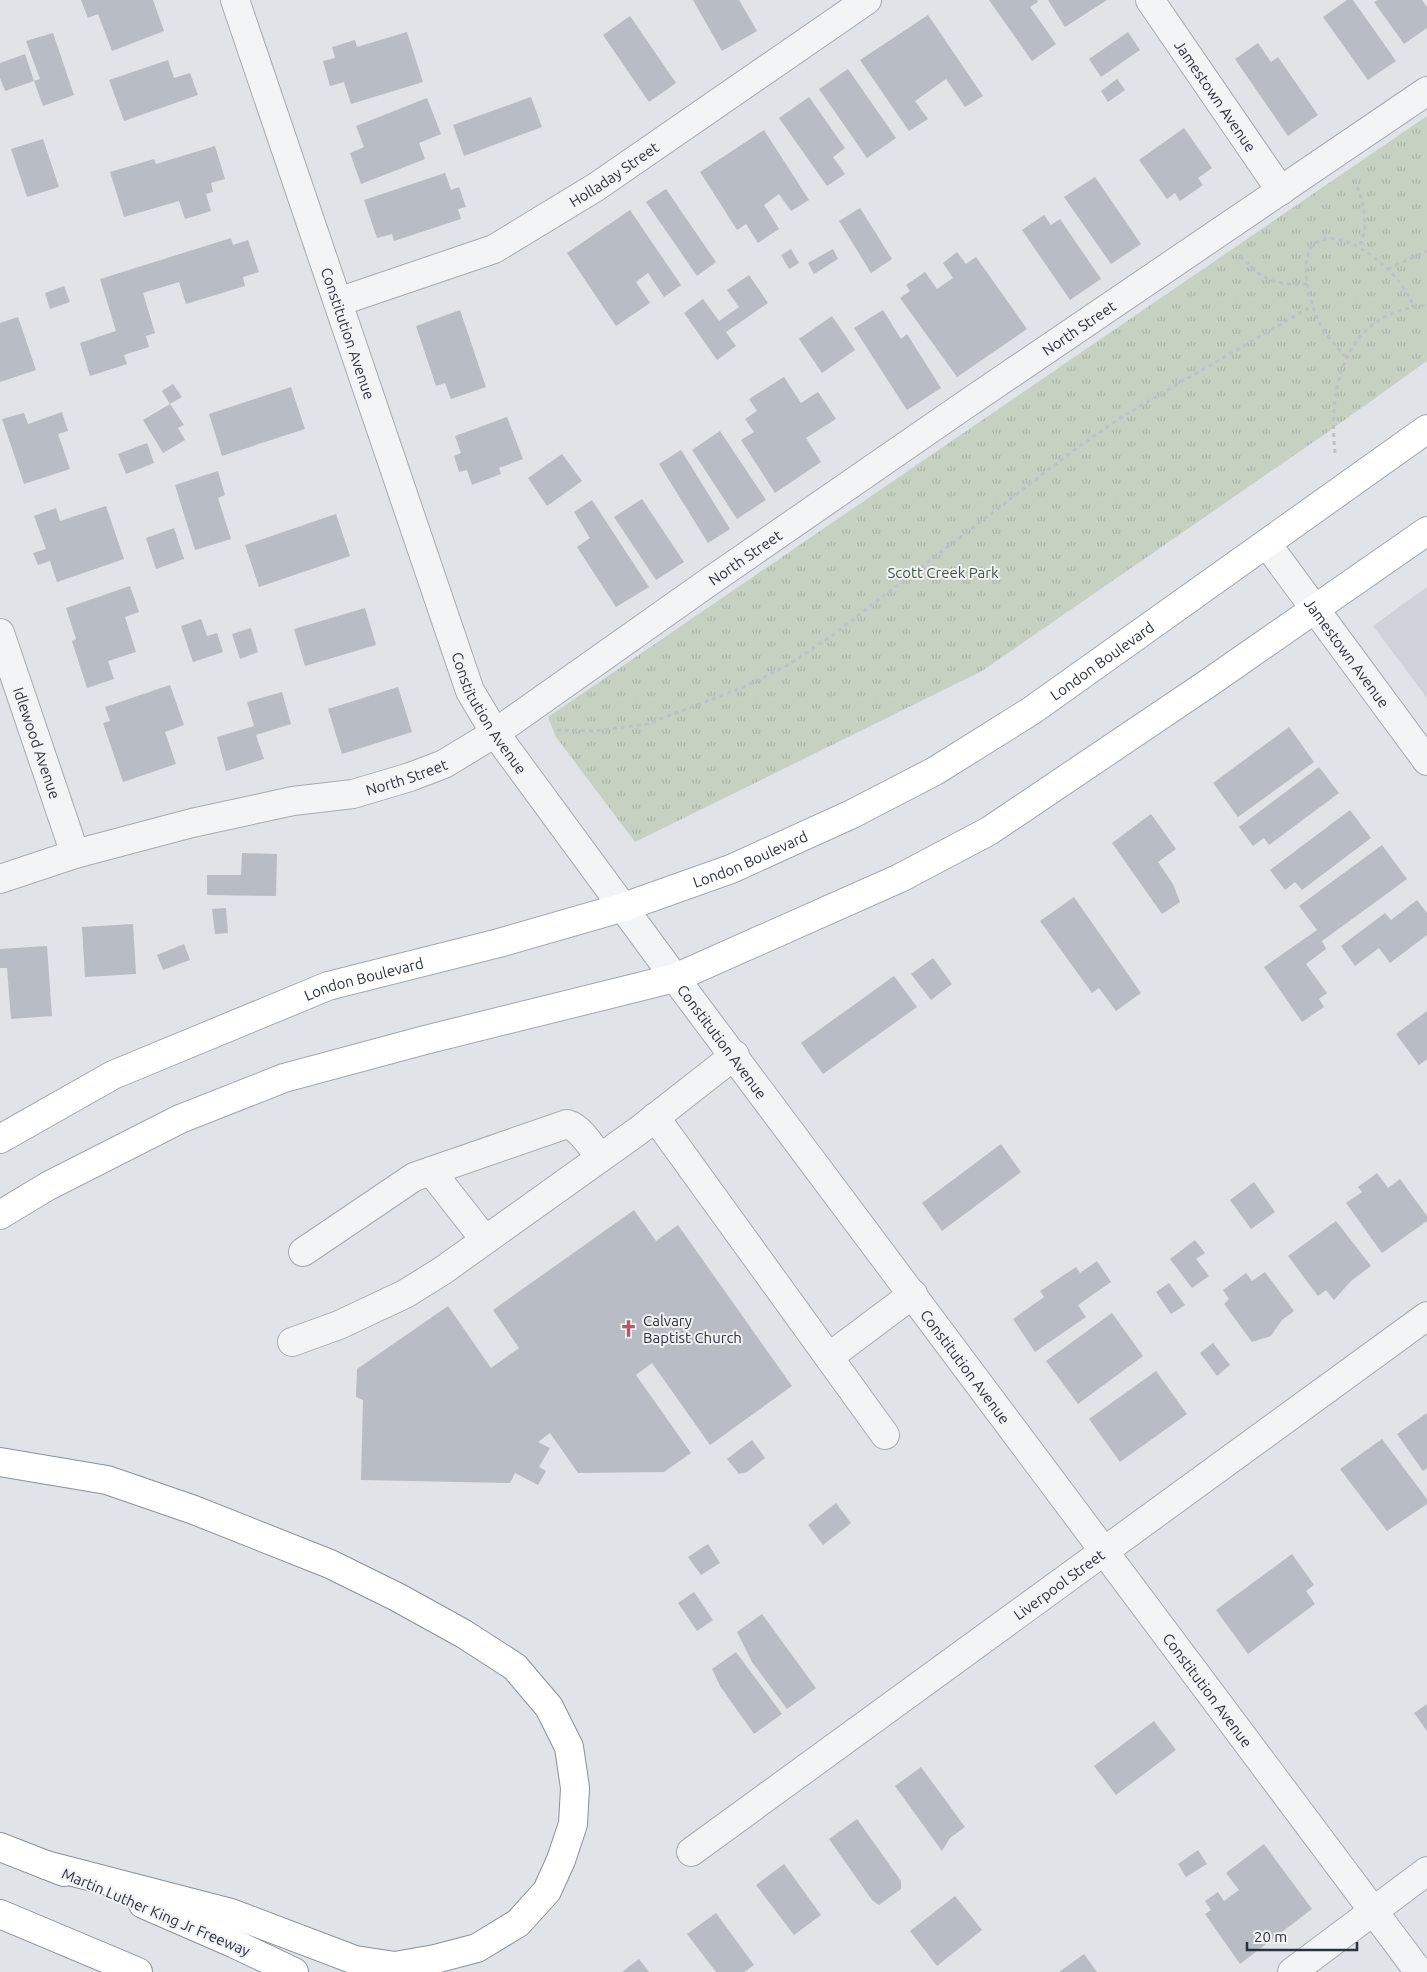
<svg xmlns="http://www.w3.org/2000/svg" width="1427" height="1972" font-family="Ubuntu,sans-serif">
<defs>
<pattern id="park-tufts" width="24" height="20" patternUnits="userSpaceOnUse" patternTransform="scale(1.25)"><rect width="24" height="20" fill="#c6d1c2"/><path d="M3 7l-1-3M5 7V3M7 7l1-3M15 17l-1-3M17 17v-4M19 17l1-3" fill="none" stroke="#aab4a8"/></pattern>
</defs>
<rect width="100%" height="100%" fill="#e0e3e8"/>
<path fill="#cfd2d9" d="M1427 587V698L1373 626Z"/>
<path fill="url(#park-tufts)" d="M1427 116V361L1325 434 982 671 635 842 556 737 548 717Z"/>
<g fill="#b8bcc4">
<path d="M81 0H153L164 31 112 51 98 14 88 18Z"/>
<path d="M693 0H739L757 31 722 51Z"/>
<path d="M989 0H1037L1038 2 1030 7 1056 44 1032 61Z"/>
<path d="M1048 0H1107L1065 27Z"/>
<path d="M1347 0H1353L1396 61 1368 80 1323 17Z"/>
<path d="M1378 0H1422L1427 7V28L1404 44 1374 2Z"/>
<path d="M928 15 983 96 965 107 946 79 915 101 928 119 909 131 860 60Z"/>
<path d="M630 16 676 83 649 102 603 35Z"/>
<path d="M407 32 423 82 351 104 344 82 330 86 323 61 335 58 332 47 355 40 357 47Z"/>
<path d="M1128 32 1140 50 1101 77 1089 59Z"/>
<path d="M53 33 74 95 43 106 34 81 40 79 26 41Z"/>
<path d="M1258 43 1271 62 1278 57 1318 115 1288 136 1235 59Z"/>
<path d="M25 54 34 81 5 91 0 78V63Z"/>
<path d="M168 60 174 78 190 73 198 95 124 121 109 80Z"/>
<path d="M848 69 896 138 867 158 819 89Z"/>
<path d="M1117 79 1125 90 1108 102 1101 91Z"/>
<path d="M531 97 542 127 464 156 453 125Z"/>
<path d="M809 97 845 148 833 157 845 174 827 186 779 118Z"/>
<path d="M427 98 441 134 419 143 425 159 361 184 350 153 364 147 356 126Z"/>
<path d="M1184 128 1212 168 1198 178 1203 185 1180 201 1175 193 1167 199 1139 160Z"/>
<path d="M764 130 809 200 791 211 779 194 764 205 779 229 758 243 746 224 737 230 700 172Z"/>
<path d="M43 139 59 187 27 197 11 149Z"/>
<path d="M215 146 225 179 211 183 213 192 206 194 211 211 185 219 179 201 124 217 110 172 154 159 156 164Z"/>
<path d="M445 173 451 190 459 187 466 207 458 209 461 219 394 241 392 234 377 238 364 200Z"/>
<path d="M1095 177 1141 244 1111 264 1064 197Z"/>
<path d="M666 189 716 262 697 276 646 202Z"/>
<path d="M860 208 892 259 871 273 839 221Z"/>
<path d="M630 210 681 285 664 297 648 273 636 282 650 303 616 326 567 253Z"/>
<path d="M1044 215 1051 225 1060 219 1101 279 1070 300 1022 230Z"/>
<path d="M231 238 233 245 248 240 259 272 243 277 245 286 186 304 179 282 143 293 155 333 146 336 149 347 124 355 127 364 90 376 80 343 116 331 100 279Z"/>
<path d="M791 249 799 263 789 269 781 255Z"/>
<path d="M833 249 838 259 814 274 808 263Z"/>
<path d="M957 252 966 264 976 257 1027 329 957 377 900 298 910 291 906 285 925 272 937 289 953 278 943 263Z"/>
<path d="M749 275 768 303 726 332 736 346 717 360 684 313 703 299 719 321 739 307 727 290Z"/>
<path d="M64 286 70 302 50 309 45 293Z"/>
<path d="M460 310 486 387 451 399 445 383 436 386 416 326Z"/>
<path d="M883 310 901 339 907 334 941 388 907 410 854 328Z"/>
<path d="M832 316 855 350 822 373 799 339Z"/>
<path d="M18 317 36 370 0 382V323Z"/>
<path d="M784 377 801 403 818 392 836 419 806 438 821 462 775 493 741 440 754 432 745 419 757 411 749 399Z"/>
<path d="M173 384 182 397 170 404 162 391Z"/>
<path d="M291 387 305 429 222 456 209 414Z"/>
<path d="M170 404 184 425 178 428 185 440 163 453 143 420Z"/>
<path d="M62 412 68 431 58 434 70 469 24 484 2 419 24 413 28 424Z"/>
<path d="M507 417 523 459 499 468 501 474 472 485 467 470 459 472 454 456 461 453 455 436Z"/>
<path d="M720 431 766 500 737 519 692 450Z"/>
<path d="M147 443 154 463 126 474 118 454Z"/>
<path d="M681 450 730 529 708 543 659 464Z"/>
<path d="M562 454 582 481 547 506 528 478Z"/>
<path d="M218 471 225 495 218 498 231 539 195 550 175 485Z"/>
<path d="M642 499 684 562 656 580 614 517Z"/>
<path d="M592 500 649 587 616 607 577 547 590 538 574 512Z"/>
<path d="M106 506 124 559 57 582 50 561 38 565 33 553 46 549 34 516 56 508 60 521Z"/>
<path d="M336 514 350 556 259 587 245 545Z"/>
<path d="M174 528 184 559 156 569 146 538Z"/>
<path d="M130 586 139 612 125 617 136 652 108 661 114 679 87 688 72 641 76 639 66 608Z"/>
<path d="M365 608 376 645 305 666 294 629Z"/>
<path d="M201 619 207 636 217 633 223 652 193 662 181 626Z"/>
<path d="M251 628 258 652 240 659 232 634Z"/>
<path d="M170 685 184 725 165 732 176 764 123 782 103 723 110 721 105 707Z"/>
<path d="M398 687 412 732 342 754 328 709Z"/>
<path d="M282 692 291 724 256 735 264 759 226 771 217 737 254 726 247 702Z"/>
<path d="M1289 727 1314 762 1238 817 1213 783Z"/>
<path d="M1319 767 1339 793 1269 845 1264 838 1253 846 1239 827Z"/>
<path d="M1350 810 1371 838 1302 890 1295 882 1285 890 1270 870Z"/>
<path d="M1151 814 1176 849 1158 862 1173 884 1180 902 1162 914 1112 843Z"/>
<path d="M1382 845 1407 879 1322 941 1326 949 1306 964 1327 993 1319 999 1324 1007 1302 1022 1264 967 1317 930 1299 906Z"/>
<path d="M242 853 277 854 276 896 207 895V875H241Z"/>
<path d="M1074 897 1141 993 1116 1011 1099 988 1092 993 1040 921Z"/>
<path d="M1417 900 1427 913V935L1390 963 1379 948 1355 966 1341 946 1385 913 1391 920Z"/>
<path d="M226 908 228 933 215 934 212 909Z"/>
<path d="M133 924 136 974 85 977 82 927Z"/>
<path d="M184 944 190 960 163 970 157 955Z"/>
<path d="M47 946 52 1016 11 1019 7 968H0V949Z"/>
<path d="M933 958 952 984 931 1000 911 974Z"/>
<path d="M894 976 917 1007 823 1074 801 1043Z"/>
<path d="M1427 1011V1059L1419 1065 1396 1034Z"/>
<path d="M1001 1144 1021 1172 942 1231 922 1203Z"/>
<path d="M1377 1173 1388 1188 1400 1179 1427 1216V1221L1382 1253 1346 1203 1362 1192 1358 1187Z"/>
<path d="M1254 1182 1275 1212 1251 1229 1230 1200Z"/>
<path d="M634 1210 656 1241 678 1225 792 1386 710 1445 652 1363 636 1375 691 1453 664 1472 578 1473 550 1433 538 1442 550 1448 539 1467 546 1471 538 1485 515 1473 510 1483 361 1480 363 1400 356 1397 357 1369 448 1306 491 1368 519 1348 493 1310Z"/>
<path d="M1336 1221 1371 1266 1351 1281 1334 1300 1326 1290 1318 1296 1288 1256Z"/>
<path d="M1195 1240 1205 1253 1196 1259 1209 1276 1192 1288 1170 1259Z"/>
<path d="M1097 1261 1111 1282 1078 1305 1086 1317 1035 1352 1013 1319 1044 1297 1040 1291 1076 1267 1080 1273Z"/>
<path d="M1265 1272 1294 1311 1282 1320 1271 1336 1252 1342 1224 1304 1229 1299 1223 1290 1246 1273 1252 1281Z"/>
<path d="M1169 1283 1185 1305 1171 1314 1156 1292Z"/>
<path d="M1112 1313 1143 1356 1078 1404 1046 1361Z"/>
<path d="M1213 1343 1230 1365 1217 1376 1200 1353Z"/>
<path d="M1156 1371 1187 1414 1120 1462 1089 1419Z"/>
<path d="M1427 1413V1468L1423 1471 1397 1434Z"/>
<path d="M1382 1439 1427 1499V1504L1387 1531 1340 1469Z"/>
<path d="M752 1440 765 1458 747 1472 739 1474 727 1459Z"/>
<path d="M836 1503 851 1523 823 1545 808 1525Z"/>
<path d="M708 1544 720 1563 701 1575 688 1557Z"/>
<path d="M1292 1554 1314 1585 1306 1591 1315 1604 1248 1654 1216 1610Z"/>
<path d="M694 1592 713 1620 697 1631 678 1603Z"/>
<path d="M762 1614 816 1688 787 1709 752 1662 737 1632Z"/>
<path d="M736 1652 782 1714 754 1734 720 1686 712 1669Z"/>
<path d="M1427 1704V1731L1414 1713Z"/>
<path d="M1154 1721 1176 1750 1116 1795 1094 1766Z"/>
<path d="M921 1767 965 1827 950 1838 942 1851 895 1786Z"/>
<path d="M857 1819 901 1881V1889L879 1905 872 1900 829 1839Z"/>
<path d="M1264 1844 1312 1909 1240 1964 1205 1914 1211 1910 1205 1901 1218 1892 1224 1901 1239 1890 1226 1873Z"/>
<path d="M1198 1850 1207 1864 1186 1877 1178 1864Z"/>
<path d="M784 1864 821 1915 794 1935 756 1885Z"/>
<path d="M955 1896 982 1930 937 1966 910 1931Z"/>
<path d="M716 1913 754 1965 744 1972H716L687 1934Z"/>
<path d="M1084 1954 1097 1972H1059Z"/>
<path d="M639 1959 649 1972H622Z"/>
</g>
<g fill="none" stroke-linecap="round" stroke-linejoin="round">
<defs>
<g id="minor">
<path id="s1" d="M235 0 470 691 495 733 675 978 1419 1972"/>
<path id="s2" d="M1150 0 1281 191"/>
<path id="s3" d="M338 302 494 249 596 187 867 0"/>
<path id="s4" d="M1267 544 1427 761"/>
<path id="s5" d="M0 633 75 854"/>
<path id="s6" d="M0 879 75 854 192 823 293 801 353 794 410 777 444 764 495 733 706 584 962 407 1427 91"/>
<path d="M655 1117 885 1435"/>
<path d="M431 1171 485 1240"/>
<path d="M303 1252 414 1177 567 1124C581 1128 591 1146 600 1158"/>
<path d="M292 1342 339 1325 405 1294 442 1271 638 1131 735 1055"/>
<path d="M829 1357 913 1294"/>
<path id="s7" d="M691 1852 1427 1316"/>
<path d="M1292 1972 1427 1871"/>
</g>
<g id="major">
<path id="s8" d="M0 1139 113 1075 328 986 499 943 624 907 731 869 852 814 935 771 1031 711 1427 429"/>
<path d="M0 1215 48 1186 180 1119 284 1078 425 1040 675 978 900 878 989 831 1207 684 1427 531"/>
</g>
<g id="highway">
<path d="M0 1138 2 1137"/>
<path d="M0 1462 107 1480 194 1510 330 1564 397 1597 464 1634 515 1667 549 1707 569 1747 575 1788 573 1824 561 1860 547 1891 518 1923 477 1948 435 1959 395 1966 355 1960 231 1913 46 1865"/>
<path d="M0 1847 64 1872"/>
<path d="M143 1904 235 1944 294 1972"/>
<path d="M0 1914 138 1972"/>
</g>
</defs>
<use href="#minor" stroke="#a6aab1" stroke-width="30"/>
<use href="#major" stroke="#a1a8b2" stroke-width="30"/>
<use href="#highway" stroke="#89919d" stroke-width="30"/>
<g stroke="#bfc1c6" stroke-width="3" stroke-dasharray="4 4" stroke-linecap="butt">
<path d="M1355 179C1362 201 1371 225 1359 247"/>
<path d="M1240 256C1264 281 1273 285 1308 284"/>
<path d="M1388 269 1427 251"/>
<path d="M1346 357C1336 346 1325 334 1318 320 1310 303 1296 255 1317 242 1343 227 1386 264 1400 283 1406 290 1410 299 1414 306"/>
<path d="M1335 453C1328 383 1345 313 1427 305"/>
<path d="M557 730 594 731 647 724 744 687 788 665 830 637 1078 447 1123 416 1312 306"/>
</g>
<use href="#minor" stroke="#f3f4f6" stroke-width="28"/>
<use href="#major" stroke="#fff" stroke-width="28"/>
<use href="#highway" stroke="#fff" stroke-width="28"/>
</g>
<defs>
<symbol id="church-bare" viewBox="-9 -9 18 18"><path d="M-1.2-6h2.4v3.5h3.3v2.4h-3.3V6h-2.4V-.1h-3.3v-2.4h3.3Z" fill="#c05261" stroke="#f0f2f5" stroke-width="2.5" paint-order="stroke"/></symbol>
</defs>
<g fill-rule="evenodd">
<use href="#church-bare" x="616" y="1316" width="25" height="25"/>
</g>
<g text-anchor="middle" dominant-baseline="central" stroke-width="4" stroke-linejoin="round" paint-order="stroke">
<g font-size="15" fill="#2b313d" stroke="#f0f2f5">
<text stroke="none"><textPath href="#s2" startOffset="116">Jamestown Avenue</textPath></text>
<text stroke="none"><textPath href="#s3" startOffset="306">Holladay Street</textPath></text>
<text stroke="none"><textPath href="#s6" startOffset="1230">North Street</textPath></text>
<text stroke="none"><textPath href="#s1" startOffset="352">Constitution Avenue</textPath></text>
<text stroke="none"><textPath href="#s6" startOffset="825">North Street</textPath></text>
<text stroke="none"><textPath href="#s4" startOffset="135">Jamestown Avenue</textPath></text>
<text stroke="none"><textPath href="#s8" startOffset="1209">London Boulevard</textPath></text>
<text stroke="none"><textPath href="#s1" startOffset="758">Constitution Avenue</textPath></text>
<text stroke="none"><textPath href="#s5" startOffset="116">Idlewood Avenue</textPath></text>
<text stroke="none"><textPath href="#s6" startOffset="420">North Street</textPath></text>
<text stroke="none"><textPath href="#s8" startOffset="804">London Boulevard</textPath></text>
<text stroke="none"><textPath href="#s8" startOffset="399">London Boulevard</textPath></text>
<text stroke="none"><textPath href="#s1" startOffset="1162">Constitution Avenue</textPath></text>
<text stroke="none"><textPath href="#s1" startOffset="1568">Constitution Avenue</textPath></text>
<text stroke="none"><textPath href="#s7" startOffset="455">Liverpool Street</textPath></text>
<text stroke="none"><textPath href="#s1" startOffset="1972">Constitution Avenue</textPath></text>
<text transform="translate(156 1912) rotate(23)">Martin Luther King Jr Freeway</text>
</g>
<g font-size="15" fill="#3f5839" stroke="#f0f2f5">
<text x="943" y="572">Scott Creek Park</text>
</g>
<g font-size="15" fill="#2b313d" stroke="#f0f2f5" text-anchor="start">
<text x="643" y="1320">Calvary<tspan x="643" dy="17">Baptist Church</tspan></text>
</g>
</g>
<path d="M1247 1942v8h110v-8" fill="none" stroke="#2b313d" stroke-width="2.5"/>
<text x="1254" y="1942" font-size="15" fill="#2b313d" stroke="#f0f2f5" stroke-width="4" paint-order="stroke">20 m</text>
</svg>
